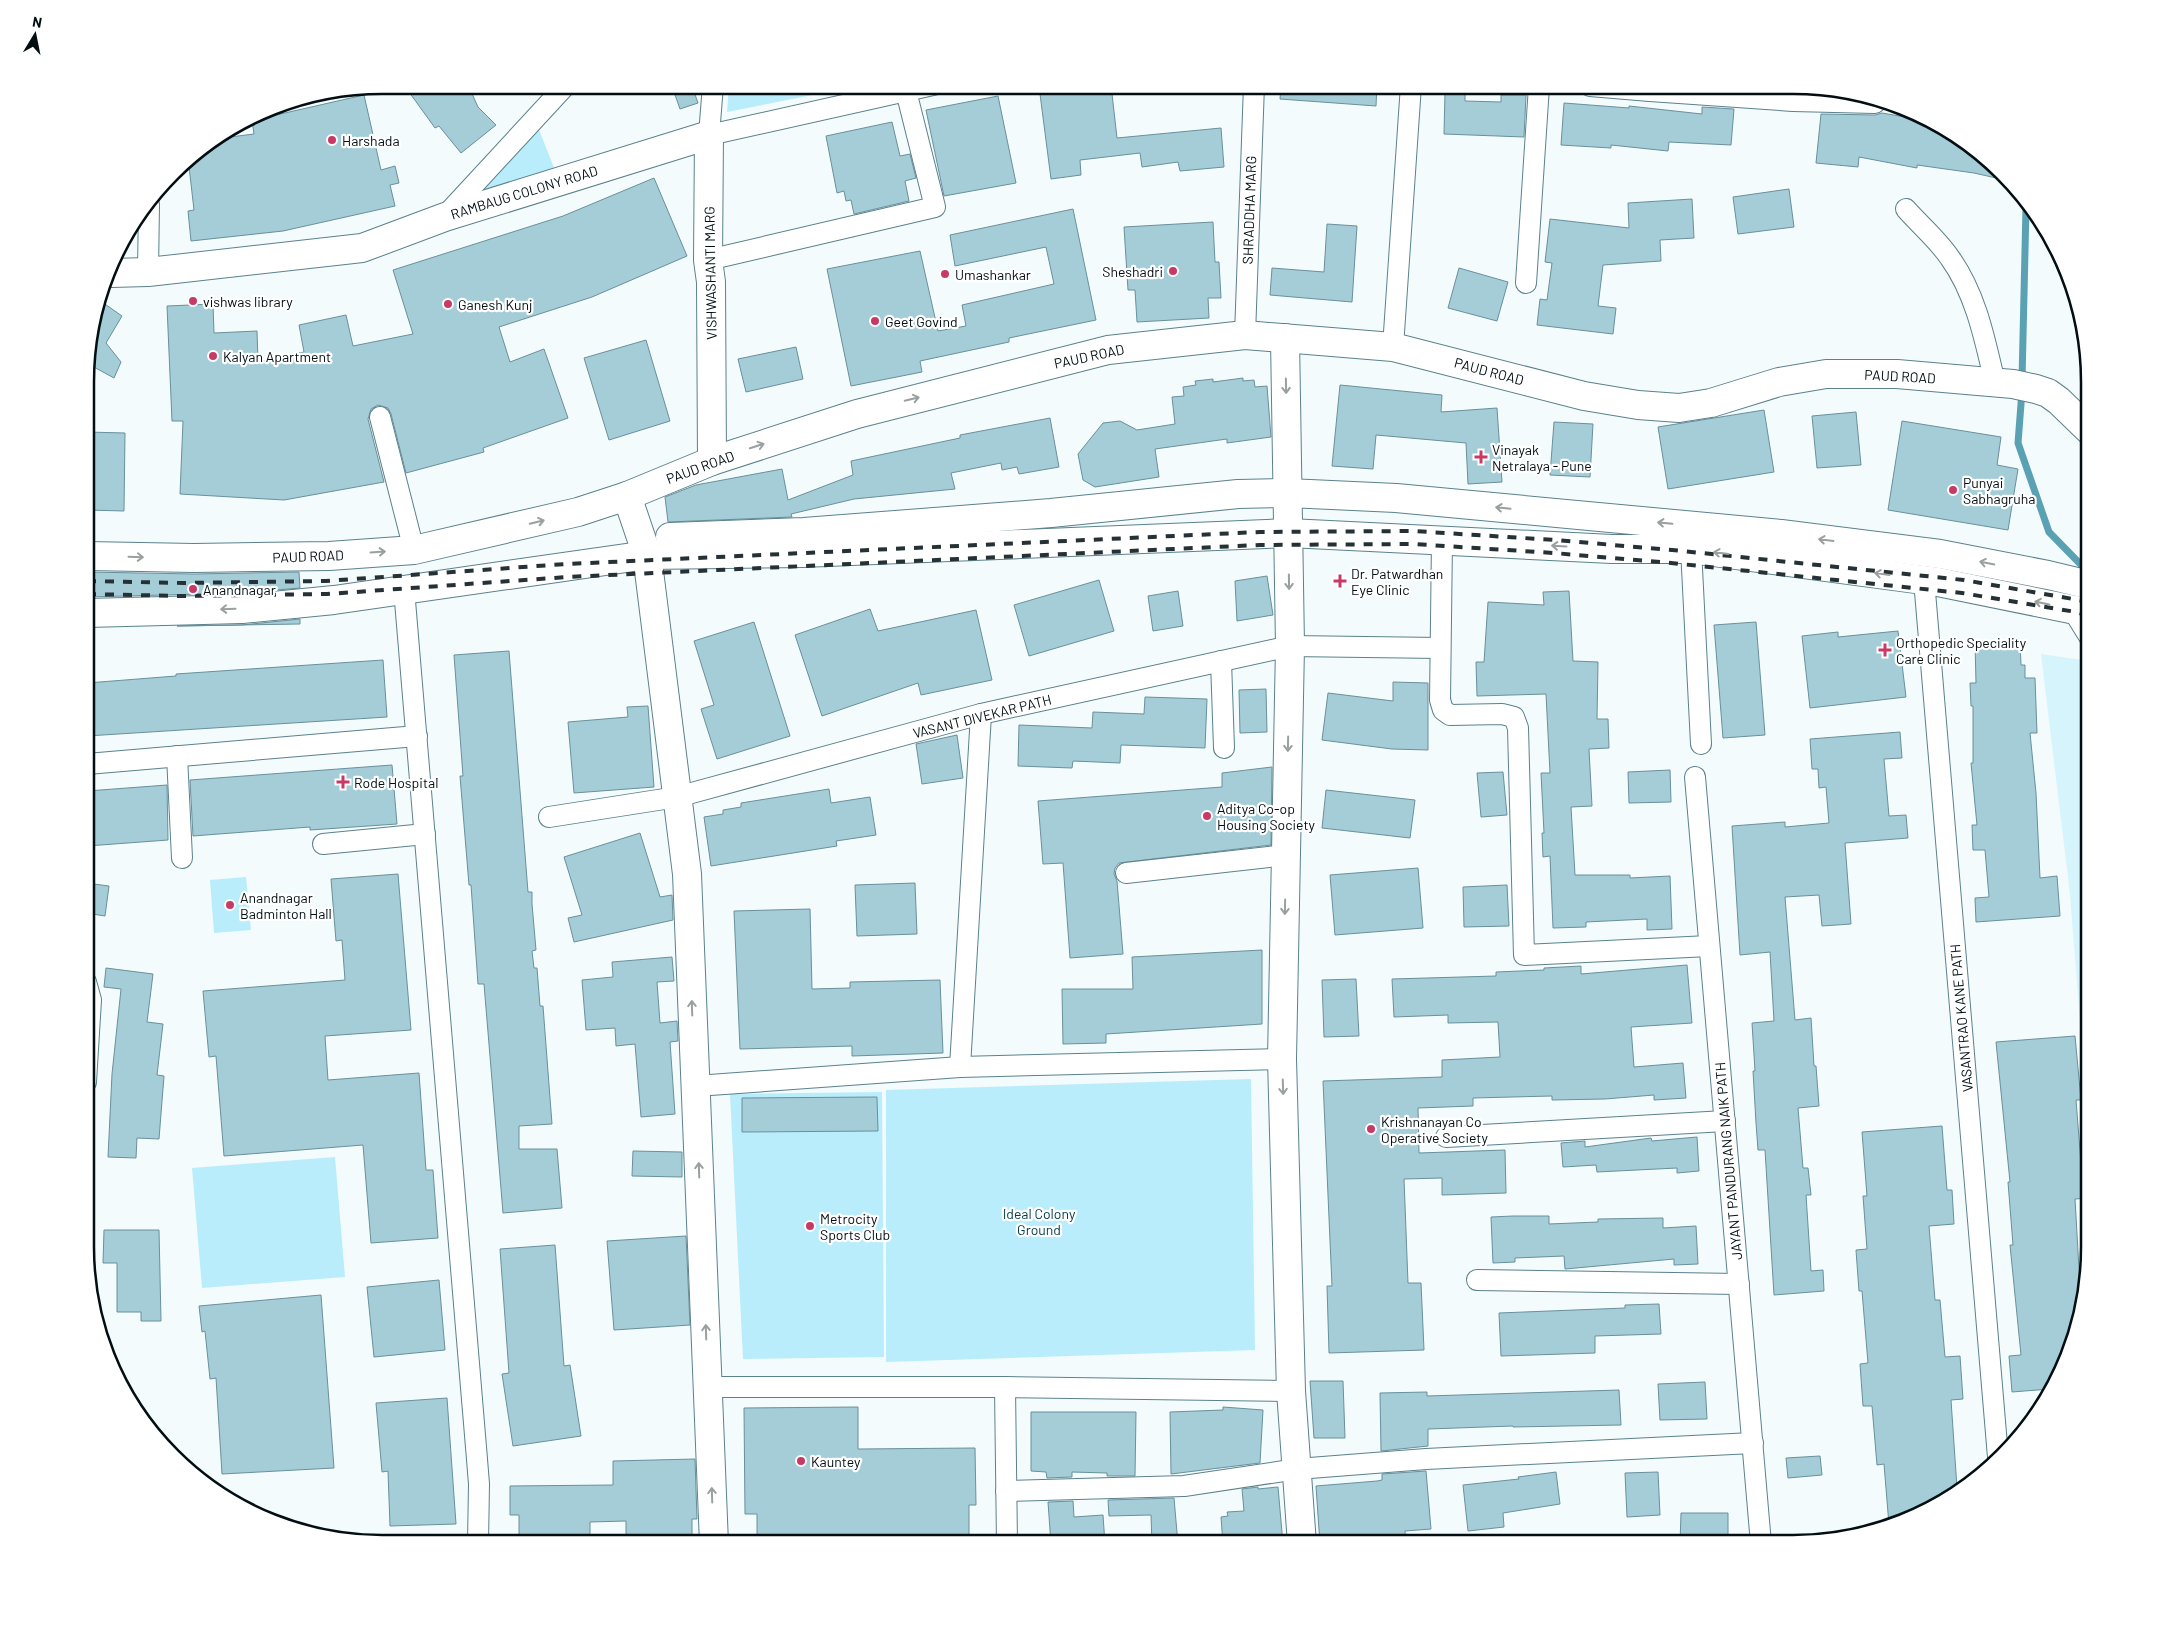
<svg xmlns="http://www.w3.org/2000/svg" width="2175" height="1629" font-family="Barlow,sans-serif">
<rect width="100%" height="100%" fill="#f3fbfd"/>
<path fill="#d5f4fc" d="M2041 654 2090 661 2089 1134 2070 894Z"/>
<g fill="#b9edfb">
<path d="M729 85H863L727 112Z"/>
<path d="M538 127 556 173 475 198Z"/>
<path d="M246 877 251 930 214 933 210 880Z"/>
<path d="M1251 1079 1255 1350 886 1362V1090Z"/>
<path d="M882 1092 884 1357 743 1359 730 1094Z"/>
<path d="M335 1157 345 1277 202 1288 192 1168Z"/>
</g>
<g fill="none" stroke-linecap="round" stroke-linejoin="round">
<g stroke="#5ba1b4" stroke-width="7">
<path d="M2022 380 2026 208"/>
<path d="M2022 391 2018 443 2049 532 2090 574"/>
</g>
</g>
<g fill="#a4cdd8" stroke="#69909b">
<path d="M404 85H468L478 107 496 125 461 153 439 126 435 128Z"/>
<path d="M1111 85 1117 138 1221 128 1224 167 1180 171 1178 162 1142 167 1140 153 1080 160 1081 175 1051 179 1040 94Z"/>
<path d="M1281 85H1377L1376 106 1280 99Z"/>
<path d="M692 86 698 103 680 109 674 92Z"/>
<path d="M1445 92 1465 93V101L1501 102V95H1526L1524 137 1444 134Z"/>
<path d="M364 95 381 170 395 166 399 183 390 185 395 206 283 231 191 241 188 211 194 210 188 158 222 138 254 134 252 120 258 117 276 115Z"/>
<path d="M998 96 1016 183 944 196 926 110Z"/>
<path d="M1564 103 1629 108V106L1702 114V107L1734 109 1731 145 1669 142 1668 151 1611 145V148L1561 145Z"/>
<path d="M1882 113 1928 121 1989 159 2005 180 1974 173 1917 165V168L1859 157 1858 167 1816 163 1821 114 1875 115Z"/>
<path d="M892 122 900 156 910 154 916 178 905 181 909 201 854 214 851 200 846 201 844 191 837 193 826 136Z"/>
<path d="M654 178 687 256 592 297 499 327 510 362 544 349 568 418 483 448 484 452 406 473 391 414 388 408 378 405 371 409 368 419 384 482 284 500 180 494 183 421H172L167 306 213 304 214 333 257 331 258 362 304 352 299 325 346 315 353 346 413 334 393 270 563 216Z"/>
<path d="M1789 189 1794 227 1738 234 1733 197Z"/>
<path d="M1692 199 1694 238 1660 240 1661 261 1603 265 1598 306 1616 308 1613 334 1537 325 1540 299 1547 300 1552 263 1545 262 1550 219 1629 228 1628 203Z"/>
<path d="M1073 209 1096 320 1009 338V342L920 361 922 372 851 386 827 269 920 251 938 331 966 326 962 305 1054 284 1046 247 955 266 950 235Z"/>
<path d="M1213 222 1215 262H1219L1221 298H1208L1209 318 1137 322 1135 290H1128L1124 227Z"/>
<path d="M1327 224 1357 226 1352 302 1270 295 1272 268 1324 272Z"/>
<path d="M1459 268 1508 282 1497 321 1448 308Z"/>
<path d="M102 302 122 316 106 343 121 362 114 378 92 366 88 374V343Z"/>
<path d="M646 340 670 421 609 440 584 358Z"/>
<path d="M796 347 803 379 746 392 738 359Z"/>
<path d="M1243 378V381L1254 380 1255 387 1267 386 1271 437 1227 443V439L1155 449 1159 477 1095 487 1083 480 1078 454 1103 423 1120 421 1137 430 1175 424 1172 397 1184 396 1183 387 1196 385 1195 381 1213 379V382Z"/>
<path d="M1340 385 1442 395 1441 412 1497 408 1502 482 1468 484 1466 443 1376 435 1373 469 1332 466Z"/>
<path d="M1764 410 1774 472 1668 489 1658 427Z"/>
<path d="M1856 412 1861 465 1817 468 1812 416Z"/>
<path d="M1050 418 1059 467 1019 474 1017 467 1002 470 1001 463 951 473 955 489 854 499 791 514 792 517 668 522 665 497 696 485 782 469 788 500 853 475 851 461 960 438V435Z"/>
<path d="M1902 421 2001 437 1997 465 2018 469 2008 530 1888 510Z"/>
<path d="M1554 422 1593 424 1590 477 1550 475Z"/>
<path d="M87 432 125 433 124 511 87 510Z"/>
<path d="M87 572 194 574 299 572 300 588 241 593 87 597Z"/>
<path d="M1267 576 1273 615 1237 621 1235 581Z"/>
<path d="M1099 580 1114 631 1029 656 1014 605Z"/>
<path d="M1178 591 1183 626 1153 631 1148 596Z"/>
<path d="M1569 591 1573 661 1598 662 1597 719H1608L1609 748 1589 749 1592 806 1571 807 1575 875H1630V878L1670 876 1672 929 1647 930V919L1586 922V927L1553 928 1550 856 1543 857 1542 833H1544L1541 773H1550L1546 694 1477 696 1476 662H1484L1488 602 1544 605 1543 592Z"/>
<path d="M870 609 878 631 976 610 992 680 921 695 918 683 822 716 795 635Z"/>
<path d="M300 619V624L177 626 242 625Z"/>
<path d="M754 622 790 736 717 759 701 709 714 705 694 641Z"/>
<path d="M1756 622 1765 735 1723 738 1714 625Z"/>
<path d="M1898 631 1906 697 1810 708 1802 636 1838 632V637Z"/>
<path d="M2020 641 2021 665H2025V678H2035L2037 733H2030L2036 793 2040 878 2057 876 2060 916 1976 922 1975 898 1989 897 1985 850H1973L1972 825H1977L1971 763H1973V706H1971L1970 683H1976L1975 642Z"/>
<path d="M509 651 528 892H532V904L536 950 532 951 534 968H537L540 1006H543L552 1124 519 1126V1149H557L562 1208 503 1213 484 984H478L471 885H469L460 776H463L454 655Z"/>
<path d="M383 660 387 717 87 736V683L176 676V674Z"/>
<path d="M1393 682 1428 683V750L1392 749 1322 740 1328 693 1393 701Z"/>
<path d="M1266 689 1267 732 1240 733 1239 690Z"/>
<path d="M1145 697 1207 699 1205 748 1121 745 1120 763 1073 761 1072 768 1018 766 1019 725 1092 728 1093 712 1144 714Z"/>
<path d="M648 706 654 787 574 793 568 722 628 717 627 707Z"/>
<path d="M1900 732 1902 758 1884 759 1889 816 1906 815 1908 838 1845 843 1851 924 1822 926 1819 895 1785 897 1795 1020 1811 1018 1814 1066H1816L1819 1106 1798 1108 1803 1168H1808L1811 1195H1806L1811 1271 1823 1270 1824 1291 1774 1295 1765 1150H1758L1756 1123 1753 1071H1755L1752 1023 1774 1021 1770 952 1740 955 1732 826 1785 822V827L1829 823 1826 787 1819 788 1818 769H1812L1810 739Z"/>
<path d="M957 735 963 778 922 784 916 744Z"/>
<path d="M392 765 397 824 310 830V827L193 836 190 780Z"/>
<path d="M1272 767 1271 845 1119 863 1115 868 1114 874 1117 881 1123 954 1070 958 1063 863 1043 864 1038 801 1222 787V773Z"/>
<path d="M1670 770 1671 802 1629 803 1628 772Z"/>
<path d="M1503 772 1507 815 1481 817 1477 773Z"/>
<path d="M167 785 168 840 87 846V791Z"/>
<path d="M829 789 831 803 870 797 876 835 836 841 837 846 711 866 704 817 723 814V810L741 807V803Z"/>
<path d="M1326 790 1415 800 1410 838 1322 828Z"/>
<path d="M640 833 660 897 672 895 673 920 574 942 568 918 582 915 564 857Z"/>
<path d="M1418 868 1423 928 1335 935 1330 875Z"/>
<path d="M398 874 411 1030 325 1036 328 1080 419 1073 426 1170H433L438 1238 371 1243 363 1145 224 1156 216 1056 209 1057 203 991 345 980 342 940 336 941 331 879Z"/>
<path d="M86 883 109 886 105 916 86 913Z"/>
<path d="M915 883 917 934 857 936 855 885Z"/>
<path d="M1507 885 1509 926 1464 927 1463 887Z"/>
<path d="M810 909 812 989 850 988V982L940 980 943 1053 852 1056V1046L740 1049 734 911Z"/>
<path d="M1262 950V1024L1106 1034V1043L1063 1044 1062 989H1133L1132 957Z"/>
<path d="M672 957 674 981 657 982 660 1023 677 1021 678 1041 670 1042 675 1114 641 1117 635 1044 616 1046 615 1028 586 1030 582 980 613 977 612 962Z"/>
<path d="M1687 965 1692 1023 1631 1027 1634 1067 1683 1063 1686 1098 1654 1100V1095L1605 1099 1552 1100V1096L1473 1098V1106L1418 1108 1419 1153 1505 1150 1506 1193 1442 1195V1178L1404 1179 1408 1283H1421L1424 1350 1329 1353 1327 1286H1332L1323 1081 1442 1077V1060L1500 1057 1498 1022 1448 1023V1015L1394 1017 1392 979 1496 976V972L1544 970V968L1581 966V974Z"/>
<path d="M106 968 153 974 147 1022 163 1024 157 1075 164 1076 159 1139 137 1138 136 1158 108 1157 112 1074 121 989 104 987Z"/>
<path d="M1356 979 1359 1036 1324 1037 1322 980Z"/>
<path d="M2075 1036 2081 1100H2076L2082 1176H2089V1198L2075 1199 2081 1304 2067 1361 2050 1389 2012 1392 2009 1356 2021 1355 2010 1245H2013L2008 1182H2010L1996 1042Z"/>
<path d="M877 1097 878 1131 742 1132V1098Z"/>
<path d="M1942 1126 1947 1190H1952L1954 1224 1929 1226 1935 1300H1940L1945 1357 1960 1356 1963 1399 1951 1400 1957 1488 1924 1513 1889 1525 1884 1464 1877 1465 1872 1406H1863L1860 1364 1868 1363 1862 1291H1859L1856 1250 1867 1249 1863 1196H1867L1862 1132Z"/>
<path d="M1697 1137 1699 1171 1677 1173V1168L1597 1172 1596 1165 1563 1167 1561 1143 1585 1141V1147L1651 1138 1652 1141Z"/>
<path d="M633 1151 682 1152V1177L632 1176Z"/>
<path d="M1513 1216H1549V1224L1598 1222V1219L1663 1218V1228L1696 1226 1698 1264 1674 1265V1259L1565 1269 1564 1256 1515 1258V1262L1493 1263 1491 1217Z"/>
<path d="M104 1230H159L161 1321H141V1312H117V1263H103Z"/>
<path d="M686 1236 690 1325 614 1330 607 1241Z"/>
<path d="M555 1245 564 1366 570 1365 581 1436 513 1446 502 1374 509 1373 500 1249Z"/>
<path d="M439 1280 445 1350 374 1357 367 1287Z"/>
<path d="M321 1295 334 1468 222 1474 216 1378 210 1379 205 1331 202 1332 199 1306Z"/>
<path d="M1659 1304 1661 1334 1595 1336V1353L1501 1356 1499 1313 1625 1308V1305Z"/>
<path d="M1310 1381H1343L1345 1438H1314Z"/>
<path d="M1705 1382 1707 1419 1660 1420 1658 1384Z"/>
<path d="M1619 1390 1621 1425 1513 1427V1426L1428 1429V1446L1381 1451 1380 1393 1427 1392V1396Z"/>
<path d="M447 1398 456 1524 390 1526 388 1471 382 1472 376 1403Z"/>
<path d="M858 1407V1449L975 1448 976 1505H969V1544H757V1514H745L744 1408Z"/>
<path d="M1223 1407 1263 1410 1260 1463 1171 1474 1170 1412 1223 1410Z"/>
<path d="M1031 1412H1136L1135 1476H1107V1473L1072 1472V1477L1047 1478 1046 1472 1031 1471Z"/>
<path d="M1820 1456 1822 1475 1788 1478 1786 1458Z"/>
<path d="M695 1459 697 1519H692V1544L626 1543V1521L590 1522V1543H519V1515H510V1486L613 1485V1461Z"/>
<path d="M1426 1471 1431 1529 1405 1531 1406 1544H1320L1316 1486 1377 1481 1382 1480V1474Z"/>
<path d="M1556 1472 1560 1504 1503 1513 1504 1527 1468 1531 1463 1485 1519 1479 1518 1477Z"/>
<path d="M1658 1472 1660 1515 1627 1517 1625 1473Z"/>
<path d="M1258 1487V1489L1278 1487 1283 1544H1223L1221 1517 1228 1516 1227 1512 1244 1511 1242 1489Z"/>
<path d="M1174 1498 1178 1544H1152L1151 1515 1109 1516 1108 1500Z"/>
<path d="M1073 1501 1074 1517 1103 1515 1105 1544H1051L1048 1502Z"/>
<path d="M1681 1513H1728V1544H1680Z"/>
</g>
<g fill="none" stroke-linecap="round" stroke-linejoin="round">
<defs>
<g id="street">
<path d="M713 85 709 135 933 85"/>
<path d="M1590 86 1650 91V86"/>
<path d="M1650 91 1793 101 1875 103"/>
<path d="M1906 209C1920 225 1938 240 1950 258 1976 294 1985 340 1995 383"/>
<path d="M445 216 566 85"/>
<path d="M708 260 935 207 906 91"/>
<path d="M148 272 149 204"/>
<path d="M1526 283 1539 86"/>
<path d="M1245 335 1254 85"/>
<path d="M1393 347 1411 85"/>
<path d="M380 417 414 550"/>
<path d="M1442 539 1440 700 1443 710 1450 715 1502 714 1514 717 1518 728 1524 955 1709 946"/>
<path d="M1691 549 1701 744"/>
<path d="M1924 580 1998 1457"/>
<path d="M404 589 476 1447 479 1484 478 1543"/>
<path d="M2072 609 2090 638"/>
<path d="M1221 661 1224 748"/>
<path d="M177 756 182 858"/>
<path d="M87 764 417 736"/>
<path d="M1695 777 1761 1544"/>
<path d="M549 817 677 797 981 714 1290 646 1440 648"/>
<path d="M323 844 425 834"/>
<path d="M1126 873 1286 855"/>
<path d="M960 1067 981 714"/>
<path d="M86 1082 91 1000 86 982"/>
<path d="M696 1086 960 1067 1282 1059"/>
<path d="M1446 1137 1725 1121"/>
<path d="M1477 1280 1739 1284"/>
<path d="M708 1387H1005L1291 1391"/>
<path d="M1005 1387 1007 1544"/>
<path d="M1006 1491 1184 1486 1297 1469 1426 1459 1753 1443"/>
</g>
<g id="secondary">
<path d="M111 273 148 272 362 248 445 217 709 135 708 260 711 282 712 461"/>
<path d="M1285 338 1290 646 1282 1059 1291 1391 1302 1544"/>
<path d="M647 555 687 874 714 1544"/>
</g>
<g id="primary">
<path d="M627 496 647 555"/>
<path d="M670 537 804 532 1051 513 1238 494 1288 493 1396 498 1781 534 1940 554 2048 575 2090 585"/>
<path d="M87 556 194 558 329 556 414 550 578 512 627 496 712 461 857 414 1108 350 1245 335 1393 347 1584 396 1638 405 1679 408 1711 403 1779 382 1826 374H1897L2013 384 2036 389 2048 393 2059 401 2090 431"/>
<path d="M87 613 242 609 334 600 647 555 802 553 1289 533 1612 549H1691L1938 582 2090 613"/>
</g>
</defs>
<use href="#street" stroke="#5b818c" stroke-width="22"/>
<use href="#secondary" stroke="#5b818c" stroke-width="30"/>
<use href="#primary" stroke="#5b818c" stroke-width="30"/>
<use href="#street" stroke="#fff" stroke-width="20"/>
<use href="#secondary" stroke="#fff" stroke-width="28"/>
<use href="#primary" stroke="#fff" stroke-width="28"/>
<g stroke="#253134" stroke-width="4" stroke-dasharray="9 9" stroke-linecap="butt">
<path d="M87 581 183 583 326 581 566 564 1260 532 1413 531 1555 540 1672 550 1964 580 2090 602"/>
<path d="M87 594 182 596 327 594 567 577 1260 545 1413 544 1554 553 1671 563 1962 593 2076 612 2090 616"/>
</g>
</g>
<defs><path id="oneway-shaft" d="M-6 0H5M1.5-3L5.5 0L1.5 3" fill="none" stroke-width="1.6" stroke-linecap="round" stroke-linejoin="round" transform="scale(1.25)"/></defs>
<g stroke="#9a9fa0">
<use href="#oneway-shaft" transform="translate(1286 386) rotate(89)"/>
<use href="#oneway-shaft" transform="translate(912 399) rotate(-14)"/>
<use href="#oneway-shaft" transform="translate(757 446) rotate(-18)"/>
<use href="#oneway-shaft" transform="translate(1503 508) rotate(-174)"/>
<use href="#oneway-shaft" transform="translate(537 522) rotate(-13)"/>
<use href="#oneway-shaft" transform="translate(1665 523) rotate(-175)"/>
<use href="#oneway-shaft" transform="translate(1826 540) rotate(-173)"/>
<use href="#oneway-shaft" transform="translate(1559 546) rotate(-177)"/>
<use href="#oneway-shaft" transform="translate(378 552) rotate(-4)"/>
<use href="#oneway-shaft" transform="translate(1721 553) rotate(-173)"/>
<use href="#oneway-shaft" transform="translate(136 557) rotate(2)"/>
<use href="#oneway-shaft" transform="translate(1987 563) rotate(-169)"/>
<use href="#oneway-shaft" transform="translate(1882 574) rotate(-172)"/>
<use href="#oneway-shaft" transform="translate(1289 582) rotate(89)"/>
<use href="#oneway-shaft" transform="translate(2042 603) rotate(-168)"/>
<use href="#oneway-shaft" transform="translate(228 609) rotate(178)"/>
<use href="#oneway-shaft" transform="translate(1288 744) rotate(91)"/>
<use href="#oneway-shaft" transform="translate(1285 907) rotate(91)"/>
<use href="#oneway-shaft" transform="translate(692 1008) rotate(-92)"/>
<use href="#oneway-shaft" transform="translate(1283 1087) rotate(88)"/>
<use href="#oneway-shaft" transform="translate(699 1170) rotate(-92)"/>
<use href="#oneway-shaft" transform="translate(706 1332) rotate(-92)"/>
<use href="#oneway-shaft" transform="translate(712 1495) rotate(-92)"/>
</g>
<g fill="#c83a65" stroke="#fff" stroke-width="2">
<circle cx="332" cy="140" r="5"/>
<circle cx="1173" cy="271" r="5"/>
<circle cx="945" cy="274" r="5"/>
<circle cx="193" cy="301" r="5"/>
<circle cx="448" cy="304" r="5"/>
<circle cx="875" cy="321" r="5"/>
<circle cx="213" cy="356" r="5"/>
<path d="M1478.5 449.5h5v5h5v5h-5v5h-5v-5h-5v-5h5z"/>
<circle cx="1953" cy="490" r="5"/>
<path d="M1337.5 573.5h5v5h5v5h-5v5h-5v-5h-5v-5h5z"/>
<circle cx="193" cy="589" r="5"/>
<path d="M1882.5 642.5h5v5h5v5h-5v5h-5v-5h-5v-5h5z"/>
<path d="M340.5 774.5h5v5h5v5h-5v5h-5v-5h-5v-5h5z"/>
<circle cx="1207" cy="816" r="5"/>
<circle cx="230" cy="905" r="5"/>
<circle cx="1371" cy="1129" r="5"/>
<circle cx="810" cy="1226" r="5"/>
<circle cx="801" cy="1461" r="5"/>
</g>
<g text-anchor="middle" dominant-baseline="central" stroke-width="4.5" stroke-linejoin="round" paint-order="stroke">
<g font-size="14" fill="#020e12" stroke="#fff" text-anchor="start">
<text x="342" y="140">Harshada</text>
<text x="1163" y="271" text-anchor="end">Sheshadri</text>
<text x="955" y="274">Umashankar</text>
<text x="203" y="301">vishwas library</text>
<text x="458" y="304">Ganesh Kunj</text>
<text x="885" y="321">Geet Govind</text>
<text x="223" y="356">Kalyan Apartment</text>
<text x="1492" y="449">Vinayak<tspan x="1492" dy="16">Netralaya - Pune</tspan></text>
<text x="1963" y="482">Punyai<tspan x="1963" dy="16">Sabhagruha</tspan></text>
<text x="1351" y="573">Dr. Patwardhan<tspan x="1351" dy="16">Eye Clinic</tspan></text>
<text x="203" y="589">Anandnagar</text>
<text x="1896" y="642">Orthopedic Speciality<tspan x="1896" dy="16">Care Clinic</tspan></text>
<text x="354" y="782">Rode Hospital</text>
<text x="1217" y="808">Aditya Co-op<tspan x="1217" dy="16">Housing Society</tspan></text>
<text x="240" y="897">Anandnagar<tspan x="240" dy="16">Badminton Hall</tspan></text>
<text x="1381" y="1121">Krishnanayan Co<tspan x="1381" dy="16">Operative Society</tspan></text>
<text x="820" y="1218">Metrocity<tspan x="820" dy="16">Sports Club</tspan></text>
<text x="811" y="1461">Kauntey</text>
</g>
<g font-size="14" fill="#020e12" stroke="#fff">
<text transform="translate(524 192) rotate(-17)">RAMBAUG COLONY ROAD</text>
<text transform="translate(1249 210) rotate(-88)">SHRADDHA MARG</text>
<text transform="translate(710 273) rotate(-91)">VISHWASHANTI MARG</text>
<text transform="translate(1089 356) rotate(-12)">PAUD ROAD</text>
<text transform="translate(1489 371) rotate(15)">PAUD ROAD</text>
<text transform="translate(1900 376) rotate(3)">PAUD ROAD</text>
<text transform="translate(700 467) rotate(-20)">PAUD ROAD</text>
<text transform="translate(308 556) rotate(-2)">PAUD ROAD</text>
<text transform="translate(982 716) rotate(-14)">VASANT DIVEKAR PATH</text>
<text transform="translate(1961 1018) rotate(-95)">VASANTRAO KANE PATH</text>
<text transform="translate(1728 1161) rotate(-95)">JAYANT PANDURANG NAIK PATH</text>
</g>
<g font-size="14" fill="#003d4a" stroke="#fff">
<text x="1039" y="1213">Ideal Colony<tspan x="1039" dy="16">Ground</tspan></text>
</g>
</g>
<path d="M0 0H2175V1629H0ZM382 94H1793A288 288 0 0 1 2081 382V1247A288 288 0 0 1 1793 1535H382A288 288 0 0 1 94 1247V382A288 288 0 0 1 382 94Z" fill="#fff" fill-rule="evenodd"/>
<path fill="none" stroke="#020e12" stroke-width="2.5" d="M382 94H1793A288 288 0 0 1 2081 382V1247A288 288 0 0 1 1793 1535H382A288 288 0 0 1 94 1247V382A288 288 0 0 1 382 94Z"/>
<g transform="translate(35 35) rotate(10)" stroke="#ffffff" stroke-width="4" paint-order="stroke">
<path d="M0-4L9 19L0 12L-9 19Z" fill="#020e12"/>
<text y="-8" font-size="14" font-weight="bold" text-anchor="middle" fill="#020e12">N</text>
</g>
</svg>
